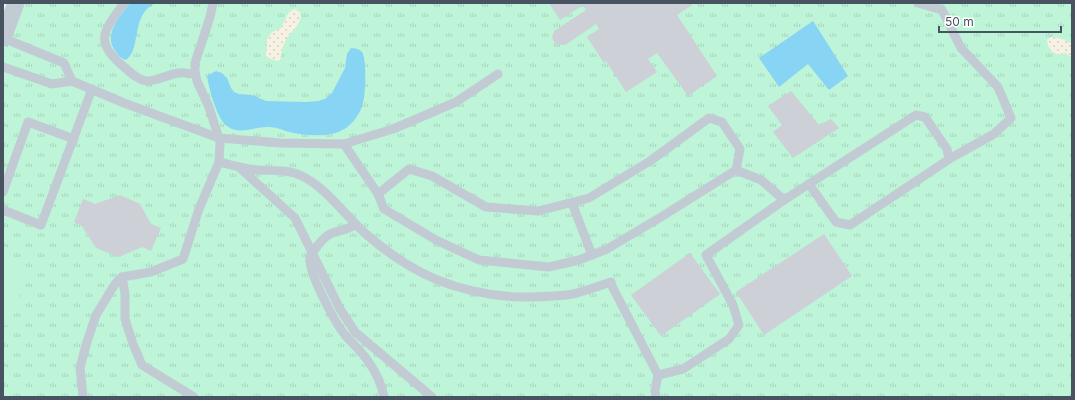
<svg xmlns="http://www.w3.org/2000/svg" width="1075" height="400" font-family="Inter,sans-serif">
<defs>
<pattern id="grass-tufts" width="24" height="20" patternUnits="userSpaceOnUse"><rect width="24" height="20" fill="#bef4d8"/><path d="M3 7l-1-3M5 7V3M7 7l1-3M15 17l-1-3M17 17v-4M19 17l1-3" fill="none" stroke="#a5d3bc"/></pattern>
<pattern id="sand-dots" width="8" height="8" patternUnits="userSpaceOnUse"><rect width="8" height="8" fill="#f6f1e2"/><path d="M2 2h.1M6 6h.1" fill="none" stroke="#d4d1c4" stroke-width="1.8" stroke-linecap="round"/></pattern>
</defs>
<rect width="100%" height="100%" fill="#f4f2f2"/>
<path fill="url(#grass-tufts)" d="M22 3H1072V397H3V51Z"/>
<g fill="url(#sand-dots)">
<path d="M295 9 300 12C304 24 289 32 285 42 282 47 282 54 280 60L277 61 271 59 266 56 267 39 272 32 281 28 289 12Z"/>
<path d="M1051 37 1064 39 1067 42 1072 43V58L1066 53C1056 57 1048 51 1047 40Z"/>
</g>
<path fill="#bef4d8" d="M3 262 28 272 8 326 3 324Z"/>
<g fill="#87d4f5">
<path d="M130 3H155C130 16 142 48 126 60 120 58 117 54 114 49 104 33 121 15 130 3Z"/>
<path d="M813 21 848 76 829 90 808 64 779 87 759 58Z"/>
<path d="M351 48C355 48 359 49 362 52 367 59 366 101 361 109 358 116 352 124 346 128 331 138 306 136 289 132 283 130 276 127 269 127 255 126 240 136 227 126 217 119 209 89 207 76L216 71 222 73 227 78 231 88 234 92 239 94 252 95 266 101 307 102 318 101 325 99 332 93 345 68 347 54Z"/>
</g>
<g fill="#cdd0d6">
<path d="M549 3H692V5L677 15 717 76 688 96 657 53 648 59 657 72 626 92 606 61 604 63 587 37 599 29 596 24 565 45H556L552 38 554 31 586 10 583 5 560 20Z"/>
<path d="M791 91 819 125 831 119 839 128 793 158 773 132 782 125 768 106Z"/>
<path d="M120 195 140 204 151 224 161 228 151 251 142 247 119 257 96 248 82 226 74 222 83 199 95 204Z"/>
<path d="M824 234 852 276 764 335 736 292Z"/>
<path d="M690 253 720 294 661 336 631 295Z"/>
</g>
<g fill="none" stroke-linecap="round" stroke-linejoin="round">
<g stroke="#c2cbd4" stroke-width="9">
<path d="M124 3C105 31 92 40 124 67 131 73 138 80 147 81 162 81 174 69 189 74L195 72"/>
<path d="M213 3 210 17 195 63V72L197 81 209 107 220 142 219 162C232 165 244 169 258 170 273 171 288 169 302 176 328 189 346 217 367 235 413 275 458 294 519 297 537 297 555 297 573 294 586 291 599 286 611 282L612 286 658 375"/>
<path d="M918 3 942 10 961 48 998 87 1011 118 994 134 949 159"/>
<path d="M3 67 52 84 72 81 64 63 3 38"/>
<path d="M72 81 124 103 219 138 281 143 344 144 378 194 384 209 436 240 479 260 549 267 579 260 607 249 661 217 736 170 740 149 722 122 709 118 650 161 589 198 538 211 486 207 432 176 409 169 378 194"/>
<path d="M344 144 393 129 456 102 498 74"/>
<path d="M240 168 295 218 340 309 355 332 432 397"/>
<path d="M736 170 761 180 784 200 916 115 925 117 947 149 949 159 945 162 850 225 836 222 809 184"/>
<path d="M3 192 28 122 74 139"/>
<path d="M572 203 592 255"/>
<path d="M3 210 41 225 92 89"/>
<path d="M355 224C348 231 338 230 330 234 323 238 317 246 313 252 312 253 310 256 310 257 307 271 336 324 345 335 353 344 361 351 368 361 375 371 382 385 384 397"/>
<path d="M122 277 125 294V319L133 344 142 365 194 397"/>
<path d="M83 397 80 368 86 345 96 315 115 284 122 277 151 272 183 259 199 209 219 162"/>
<path d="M656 397 655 391 658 375 683 369 729 339 739 325 733 305 706 255 784 200"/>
</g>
<path stroke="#c2cbd4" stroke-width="17" d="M3 38 16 3"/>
</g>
<rect width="1075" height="400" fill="none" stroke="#475361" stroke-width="8"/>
<path d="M939 26v6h122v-6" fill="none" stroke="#475361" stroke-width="2"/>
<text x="945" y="26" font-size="12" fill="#475361" stroke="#ffffff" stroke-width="3" paint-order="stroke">50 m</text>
</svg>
